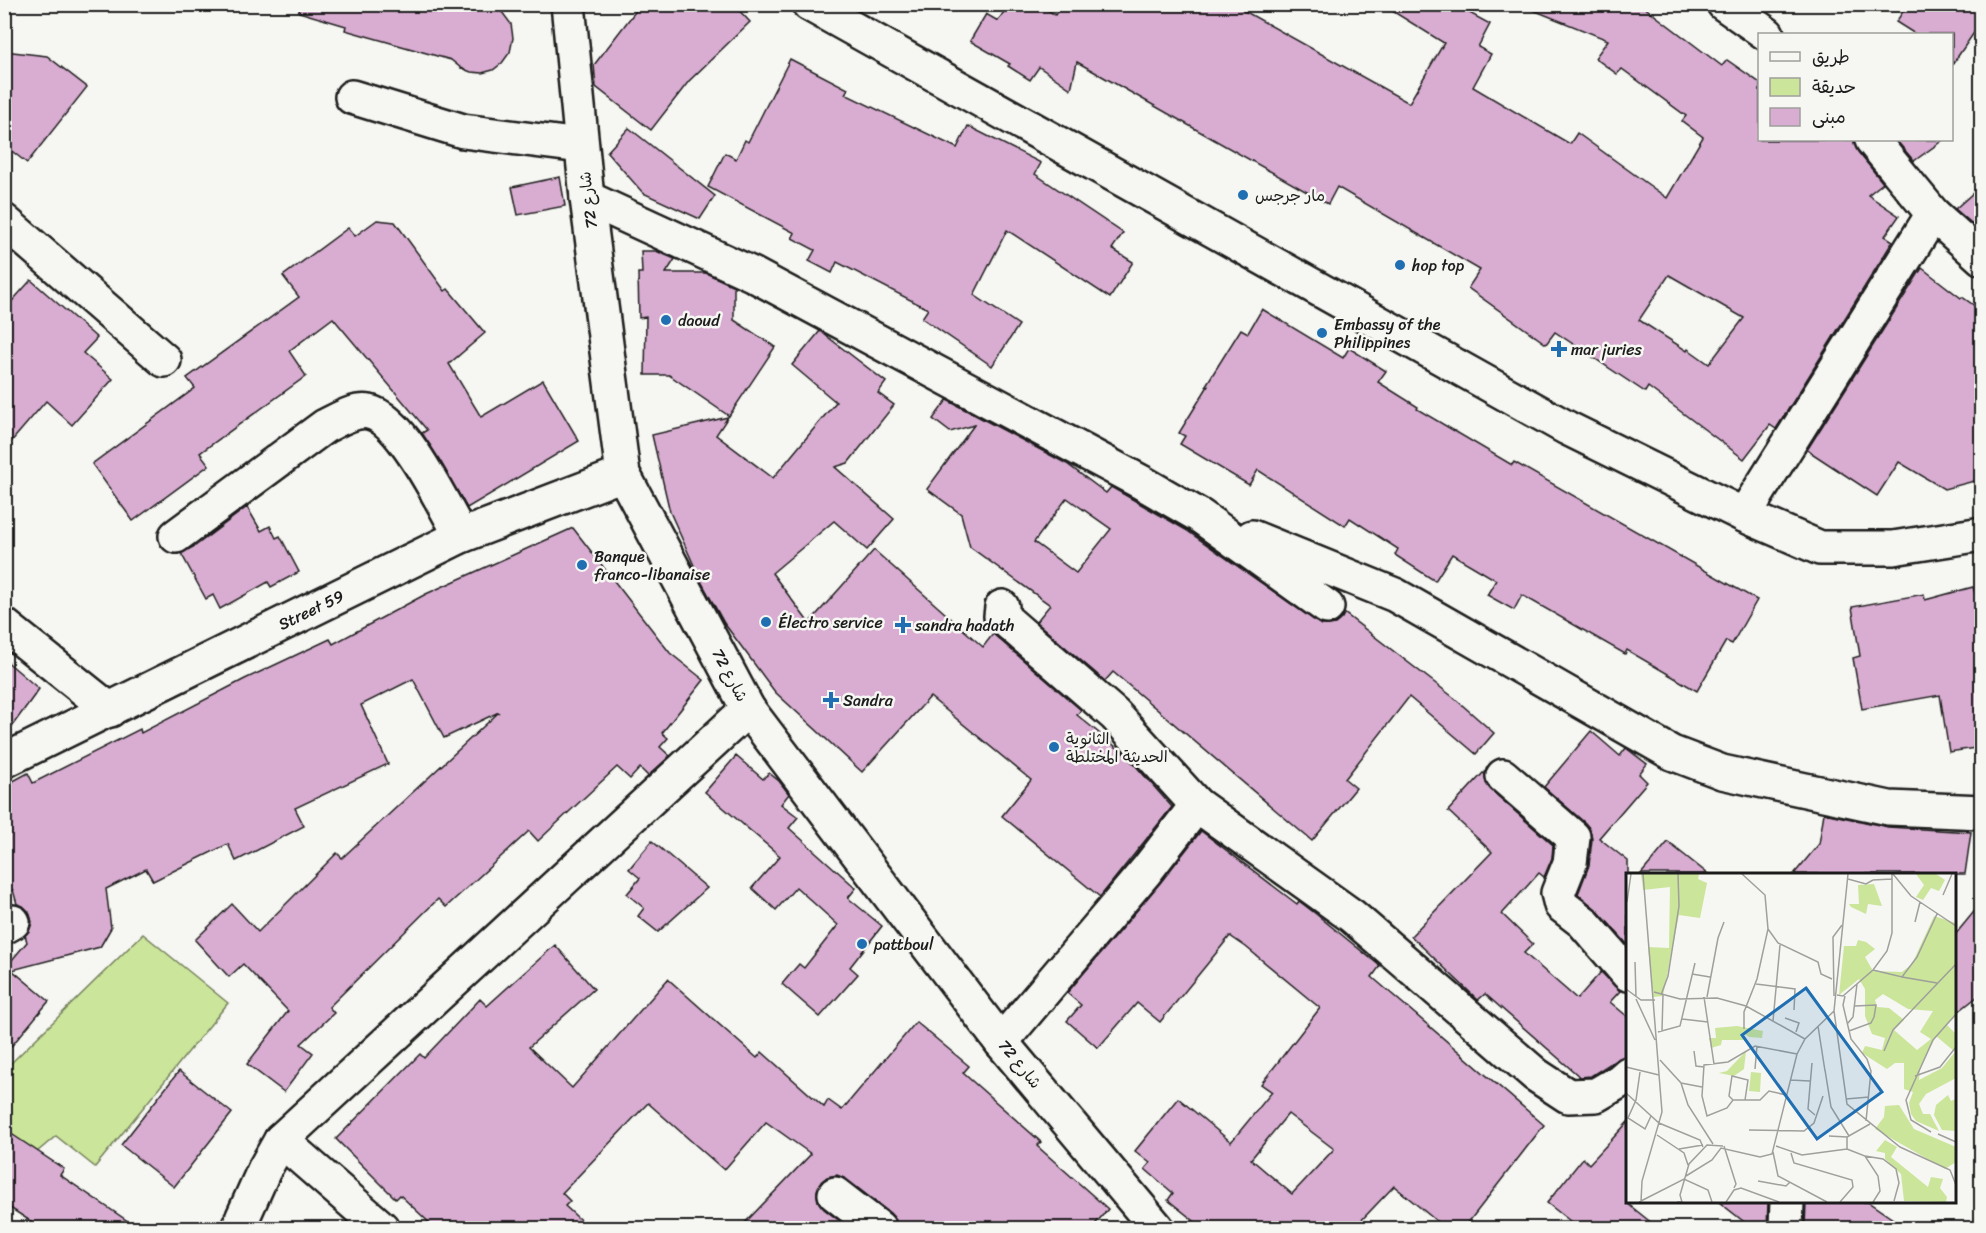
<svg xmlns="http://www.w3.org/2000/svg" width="1986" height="1233" font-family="Sriracha,'Playpen Sans Arabic',sans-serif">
<rect width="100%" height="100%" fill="#f6f6f2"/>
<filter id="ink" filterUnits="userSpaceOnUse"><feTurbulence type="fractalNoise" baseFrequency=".0167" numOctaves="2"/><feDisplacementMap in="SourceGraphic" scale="12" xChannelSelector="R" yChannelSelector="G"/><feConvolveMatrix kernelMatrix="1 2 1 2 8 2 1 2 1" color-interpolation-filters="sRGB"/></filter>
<g filter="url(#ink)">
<path fill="#cbe59b" stroke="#74805c" stroke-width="1.5" d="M143 934 228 1003 95 1167 56 1136 5 1179V1069Z"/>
<g fill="#d9add2" stroke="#1c1c1c" stroke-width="1.5" fill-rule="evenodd">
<path d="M300 4H496L511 24 513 38 510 52 502 63 493 70 482 73 471 72 461 68 451 60 345 30 346 26 299 12Z"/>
<path d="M641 4H733L750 22 689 81 651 130 596 87 594 65Z"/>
<path d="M1009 4H1039L1055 15 1062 4H1232L1409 103 1444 43 1381 4H1453L1490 24 1478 47 1491 54 1473 87 1570 144 1577 133 1667 198 1703 137 1682 121 1686 116 1622 69 1617 74 1595 58 1608 40 1523 6V4H1640L1722 66 1727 60 1760 83V140H1854L1858 152 1883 183 1868 195 1899 216 1885 236 1893 241 1776 429 1770 425 1744 459 1648 387 1645 392 1555 332 1546 344 1468 288 1480 270 1337 187 1328 204 1077 62 1071 89 1039 67 1030 80 1008 66 1010 64 970 41 986 14 998 21ZM1669 275 1744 318 1709 364 1688 349 1687 351 1639 320Z"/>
<path d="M1908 4H1982V21L1952 65V34H1915L1896 22Z"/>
<path d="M4 51 47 56 87 87 27 163 4 145Z"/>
<path d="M790 59 848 89 845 94 957 148 968 126 1041 163 1035 174 1123 233 1112 249 1133 262 1110 298 1007 230 974 295 1019 325 992 366 922 318 928 309 837 262 832 273 809 261 815 250 792 238 795 233 708 187 725 153 736 159 745 140 748 142Z"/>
<path d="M629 128 715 196 700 219 643 193 607 152Z"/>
<path d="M1896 140H1943L1914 161Z"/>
<path d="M560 177 565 206 518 215 512 187Z"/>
<path d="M1982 185V232L1955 209Z"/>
<path d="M377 220 395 222 445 291 448 289 485 333 449 364 481 417 543 380 579 441 467 508 437 456 422 433 427 430 333 318 289 351 306 376 200 453 209 465 133 521 92 464 195 388 187 378 299 297 283 276 348 228 355 236Z"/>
<path d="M641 251H656L675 259 666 273H706L734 286V320L775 347 729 416 669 375H645L646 317 639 318 638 273H642Z"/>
<path d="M1922 268 1961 298 1962 297 1982 311V479L1944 489 1899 462 1877 496 1807 450Z"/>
<path d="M31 280 97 338 83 353 113 379 72 425 46 401 4 450V310Z"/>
<path d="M1262 309 1343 358 1349 348 1386 371 1378 382 1418 407 1417 409 1512 465 1514 462 1757 600 1732 644 1726 641 1697 691 1627 650 1625 654 1522 595 1514 610 1487 595 1496 580 1452 554 1435 581 1395 555 1398 549 1350 518 1345 526 1258 470 1249 485 1180 444 1185 436 1179 433 1208 386 1206 385 1241 329 1248 333Z"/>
<path d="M820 331 886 382 878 393 894 405 848 463 835 467 894 519 867 550 834 521 772 573 809 623 874 550 983 647 993 634 1081 710 1077 715 1127 756 1172 807 1100 897 1002 816 1031 780 930 697 862 772 775 692 724 623 701 581 670 512 652 435 728 417 716 435 773 478 836 402 792 365Z"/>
<path d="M947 400 1067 464 1106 493 1111 487 1186 530 1321 625 1335 624 1342 618 1344 613 1453 697 1494 733 1476 754 1409 697 1345 779 1356 788 1312 841 1113 672 1105 681 1036 622 1050 605 970 547 961 514 927 489 974 425 950 432 933 419ZM1067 498 1111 529 1076 573 1034 542Z"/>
<path d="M247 507 261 531 270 526 276 538 280 536 299 572 271 587 268 582 220 609 213 595 206 599 181 553 195 546Z"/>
<path d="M573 528 670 653 704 680 662 733 668 738 660 747 670 756 648 776 640 768 630 779 617 767 538 841 529 831 446 907 438 899 329 1007 334 1013 301 1044 313 1053 284 1092 247 1064 288 1011 243 964 229 977 195 940 232 904 258 932 337 853 342 858 499 712 444 738 413 679 361 705 388 764 295 808 304 826 236 861 228 844 153 881 146 869 106 889 111 928 100 947 12 970 49 1001 4 1055V965L7 966 27 942 25 935 29 931 32 922 29 912 23 906 17 904 13 890 4 895V786L28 773 33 783 140 729 141 733 245 679 330 639 333 644 426 594Z"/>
<path d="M1973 587 1982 615V747L1949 752 1940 695 1862 709 1853 658 1860 656 1852 607 1924 594 1925 600Z"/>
<path d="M4 659 39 689 4 737Z"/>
<path d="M1591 731 1620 756 1626 748 1647 764 1639 774 1647 782 1599 838 1628 861V945L1597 910 1578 894 1589 865 1592 839 1590 830 1585 823 1544 787Z"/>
<path d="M736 756 763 779 769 773 779 781 789 794 781 804 798 817 789 828 856 888 848 898 882 926 850 967 858 974 820 1017 782 984 799 964 804 968 838 925 796 887 776 910 752 888 780 856 705 792Z"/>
<path d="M1483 773 1485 774 1486 783 1491 790 1553 845 1552 858 1544 877 1539 873 1502 914 1533 944 1524 953 1577 999 1601 972 1620 991 1610 1002 1628 1017V1056L1616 1060 1591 1076 1580 1077 1485 994 1478 1000 1411 936 1492 852 1448 811Z"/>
<path d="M1824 813 1888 827 1971 832 1965 874H1794L1819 844Z"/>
<path d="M1201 831 1297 904 1299 901 1316 914 1380 966 1372 977 1544 1125 1464 1228H1445L1394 1186 1354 1228H1203L1168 1200 1173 1193 1145 1169 1150 1163 1135 1151 1178 1098 1231 1142 1272 1092 1261 1084 1320 1008 1246 947 1230 936 1160 1022 1137 1003 1098 1048 1067 1021 1081 1005 1067 993 1160 883ZM1288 1114 1334 1149 1292 1194 1251 1159Z"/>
<path d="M652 841 707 888 658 932 638 916 644 908 627 894 640 878 629 869Z"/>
<path d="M1668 842 1708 874H1641Z"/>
<path d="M1982 902V993L1954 1015V936Z"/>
<path d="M555 945 594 989 529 1047 572 1088 668 979 757 1058 762 1052 824 1107 828 1100 842 1110 916 1022 969 1066 963 1073 1041 1142 1037 1146 1108 1209 1092 1228H897L896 1220 890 1213 846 1179 837 1175 827 1177 821 1182 817 1191 818 1201 824 1209 849 1228H740L811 1154 766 1122 724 1170 648 1103 562 1193 570 1201 565 1206 589 1228H435L400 1195 396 1199 336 1139 420 1054 424 1058 480 999 487 1006Z"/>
<path d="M179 1071 232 1113 174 1187 121 1145Z"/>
<path d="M1628 1122V1204L1658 1228H1579L1547 1203 1583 1158 1589 1164Z"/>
<path d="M4 1129 64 1169 60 1175 138 1228H41L4 1204Z"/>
<path d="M1719 1202H1768L1767 1228H1752Z"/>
<path d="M1806 1202H1868L1906 1228H1805Z"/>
</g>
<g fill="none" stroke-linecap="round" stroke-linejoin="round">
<defs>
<g id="minor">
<path d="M352 97 463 131 581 146"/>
<path d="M587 198 752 274 1141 482 1200 516 1327 607"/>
<path d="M4 221 164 360"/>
<path d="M1744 515 1933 214"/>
<path d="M176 536 325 426C338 420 354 409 369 412 403 419 444 506 461 536"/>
<path d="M1252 537 1395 595 1672 753 1722 772 1889 808 1982 812"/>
<path d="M1002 607 1001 616 1115 715 1197 805 1352 916 1536 1075 1568 1096 1596 1095 1620 1081 1628 1074"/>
<path d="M4 625 110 710"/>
<path d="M1503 776 1573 837 1570 863 1558 893 1561 905 1583 922 1628 974"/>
<path d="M4 927 13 922"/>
<path d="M1001 1042 1146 871 1197 805"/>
<path d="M281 1140 382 1228"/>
<path d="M835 1194 879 1228"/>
<path d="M238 1228 264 1170 281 1140 748 709"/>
<path d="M1786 1228 1787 1202"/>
</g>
<g id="tertiary">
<path d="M568 4 587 198 623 474 748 709 1001 1042 1157 1228"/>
<path d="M1724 4 1767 34"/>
<path d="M1872 140 1933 214 1982 258"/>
<path d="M4 761 461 536 623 474"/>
</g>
<path id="secondary" d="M809 4 1567 428 1744 515 1820 548H1893L1982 534"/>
</defs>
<use href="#minor" stroke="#1c1c1c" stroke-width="38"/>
<use href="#tertiary" stroke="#1c1c1c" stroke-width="38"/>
<use href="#secondary" stroke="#1c1c1c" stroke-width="38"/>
<use href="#minor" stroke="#f6f6f2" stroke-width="33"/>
<use href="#tertiary" stroke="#f6f6f2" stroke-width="33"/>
<use href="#secondary" stroke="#f6f6f2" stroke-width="33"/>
</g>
</g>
<g fill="#1f6fb2" stroke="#f6f6f2" stroke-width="2">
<circle cx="1243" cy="195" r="6"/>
<circle cx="1400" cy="265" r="6"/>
<circle cx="666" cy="320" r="6"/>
<circle cx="1322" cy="333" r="6"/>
<path d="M1556 340h6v6h6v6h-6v6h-6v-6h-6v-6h6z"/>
<circle cx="582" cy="565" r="6"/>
<circle cx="766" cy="622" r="6"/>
<path d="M900 616h6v6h6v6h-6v6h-6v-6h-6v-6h6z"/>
<path d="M828 691h6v6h6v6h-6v6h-6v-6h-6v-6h6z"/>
<circle cx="1054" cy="747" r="6"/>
<circle cx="862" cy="944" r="6"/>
</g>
<g text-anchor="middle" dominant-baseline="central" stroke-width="5" stroke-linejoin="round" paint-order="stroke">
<g font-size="16" fill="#1c1c1c" stroke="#f6f6f2" text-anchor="start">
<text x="1255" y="195">مار جرجس</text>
<text x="1412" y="265">hop top</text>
<text x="678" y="320">daoud</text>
<text x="1334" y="324">Embassy of the<tspan x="1334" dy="18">Philippines</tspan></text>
<text x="1571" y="349">mar juries</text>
<text x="594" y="556">Banque<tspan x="594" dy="18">franco-libanaise</tspan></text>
<text x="778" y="622">Électro service</text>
<text x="915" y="625">sandra hadath</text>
<text x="843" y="700">Sandra</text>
<text x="1066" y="738">الثانوية<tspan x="1066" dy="18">الحديثة المختلطة</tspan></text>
<text x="874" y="944">pattboul</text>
</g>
<g font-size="16" fill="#1c1c1c" stroke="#f6f6f2">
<text transform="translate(588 200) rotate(-97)">شارع 72</text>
<text transform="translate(311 610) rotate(-26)">Street 59</text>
<text transform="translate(730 675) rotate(62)">شارع 72</text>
<text transform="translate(1020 1064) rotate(51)">شارع 72</text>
</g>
</g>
<g transform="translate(1626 873)">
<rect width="330" height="330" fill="#f6f6f2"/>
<path d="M15 1H73L72 6 81 10 74 45 53 42 37 123 27 124 22 74 43 75 44 14 17 17ZM290 1H310L319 7 313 18 305 15 297 27 290 24 298 12ZM248 11 256 33 242 31 240 41 225 34 223 31H233L232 12ZM308 43 330 50V143L321 152 330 161V205L300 221 293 231 297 241H304L313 258 290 248 285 241 283 230 287 219 278 216V190H269L261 196 236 180 239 173 256 177 259 165 246 161 239 143V116L233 106 213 122 218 73H230L232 67 240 69 249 76 239 84 247 98 276 99 286 91ZM257 121 282 136 307 138 294 159 305 166 291 177 268 157 278 147 263 135 251 134 249 127ZM310 163 329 179 316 195 293 207 294 195ZM111 153 137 158 136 165 123 164 117 160V167H96L95 172 85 175 83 165H90L89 155ZM120 178 118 196 108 203 93 200 101 198ZM125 199 135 200 134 219 123 218ZM322 222 325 228 330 226V258L316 257 308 242 310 232ZM273 232 288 256 330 274V289L319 296 249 256 258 244 259 233ZM259 267 271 274 265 284 302 314 305 304 317 306 314 315 321 324 320 329 278 328 275 301 259 286V280L250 278Z" fill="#cbe59b" fill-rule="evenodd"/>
<path fill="none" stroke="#9f9f9c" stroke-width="1.5" d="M116 1 139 22 142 56 131 106 118 139V156M222 1 208 138 221 231 274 274 324 297 330 312M267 1 285 23 330 53M222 6 240 11 247 7M247 7 266 6M317 22 326 1M1 29 5 1M289 49 294 29M142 56 152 70 192 89 195 101 206 106M9 89 10 124M247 97 276 104 291 84 311 41M66 101 84 104M276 104 311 110M130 111 169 116 168 137M0 116 15 127H29M28 119 54 126 91 125 120 133 179 166M35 122 42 103 53 33 52 1M211 122 217 123 247 97 261 78 266 60V1M208 123 207 64 216 52M219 123 217 132 225 166 241 186 245 198 240 248M78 124 88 191M81 124 92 65 98 49M10 126 29 167M159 145 173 150 170 159M56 146 82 149M147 148 154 72M222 150 227 144 231 111M192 153 199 198M36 158 37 122M223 158 245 150 248 144 250 132 229 133M32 159 54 153 69 90M68 178 70 193 78 194M258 178 267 157 330 91M34 187 55 210 62 232 87 271M186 190 182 236 189 242M0 194 33 202M129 196 131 173M199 197 205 234 223 263M14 199 10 227 2 245 19 256 25 243M289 203 314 194 330 174M164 207 184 208M55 210 76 214M0 220 33 250 74 267 77 274M160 222 143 218 134 227H107L101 235 81 243 76 223 78 192 102 189 129 173 171 181M220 226 243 224M107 227 103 223 106 203 122 207 119 227M123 257 178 258 188 250 197 223M305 259 285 247 280 227 307 167 330 141M312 261 330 269M31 262 58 280 62 292M203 263 221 264M98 273 110 311 108 315M150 273 176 282 221 276M53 276 77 272M221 276 239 283 252 303 254 318 247 329M221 276V264L244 251M147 279 152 303 201 329M165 280 168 290 226 307 227 314 214 329M239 283 257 286 270 296 273 310 268 328M60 303 86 287 95 275 134 284 146 281 171 181 179 166 208 138M132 308 160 313 164 309M13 329 58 306 82 317 86 329M15 329 16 308 36 239 17 1M51 329H56L54 322 63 291 81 272 97 273M100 329 108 317 115 315 153 329"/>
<path fill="#1f6fb2" fill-opacity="0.15" stroke="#1f6fb2" stroke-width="3" d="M180 115 256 219 191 266 116 162Z"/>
<rect width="330" height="330" fill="none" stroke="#1c1c1c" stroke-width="3"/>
</g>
<rect width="1986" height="1233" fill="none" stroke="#f6f6f2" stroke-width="24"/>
<rect x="12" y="12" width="1962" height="1209" fill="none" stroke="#1c1c1c" stroke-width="2" filter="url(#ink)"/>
<rect x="1758" y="33" width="195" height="108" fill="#f6f6f2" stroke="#9f9f9c" stroke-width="1.5"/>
<rect x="1770" y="52" width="30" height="9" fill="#f6f6f2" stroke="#9f9f9c" stroke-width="1.5"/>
<text x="1812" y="63" font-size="18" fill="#1c1c1c">طريق</text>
<rect x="1770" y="78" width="30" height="18" fill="#cbe59b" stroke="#9f9f9c" stroke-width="1.5"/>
<text x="1812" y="93" font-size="18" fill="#1c1c1c">حديقة</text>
<rect x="1770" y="108" width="30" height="18" fill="#d9add2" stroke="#9f9f9c" stroke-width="1.5"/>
<text x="1812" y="123" font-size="18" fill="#1c1c1c">مبنى</text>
</svg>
